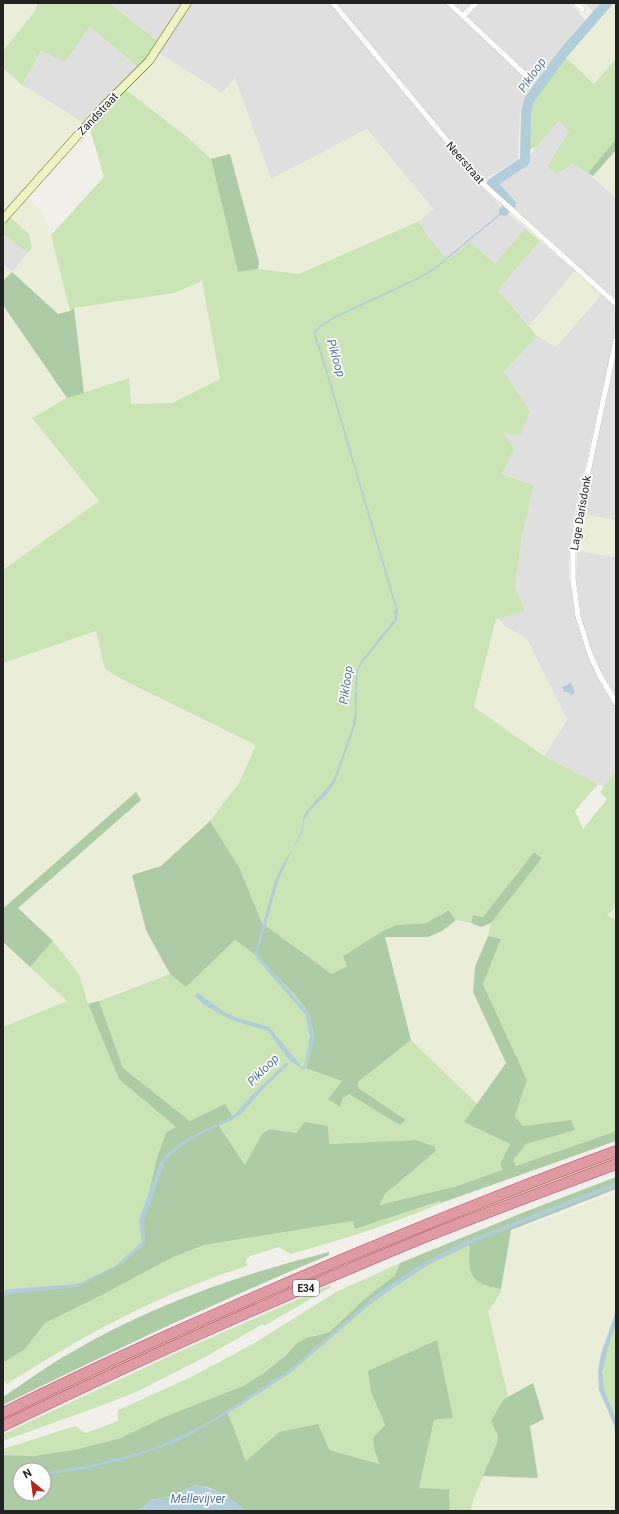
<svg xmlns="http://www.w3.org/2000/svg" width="619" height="1514" font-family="Roboto,sans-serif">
<rect width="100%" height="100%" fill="#f1efea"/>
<g fill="#e0dfdf">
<path d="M109 3H329L473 177 502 208 525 228 495 264 448 260 427 235 419 221 433 209 367 129 271 179 235 79 222 93 160 54 89 126 22 85 41 51 65 62 90 27 139 68 159 43Z"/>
<path d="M337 3H571L587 23 538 79 524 98 520 113 518 159 484 180Z"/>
<path d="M584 3H600L593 11Z"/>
<path d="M559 121 569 132 572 164 588 173 616 198V299L507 204 489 185 526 161 536 147Z"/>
<path d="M3 234 28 253 12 272 3 264Z"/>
<path d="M540 241 575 271 529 326 498 290Z"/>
<path d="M602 294 616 307V328L573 522 570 547 569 577 576 621 587 655 596 674 616 708V771L604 787 544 756 567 720 527 639 504 626 498 618 525 611 515 586 522 537 534 485 502 474 513 449 504 432 530 411 504 372 537 336 556 347Z"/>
<path d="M616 357V520L581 514Z"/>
<path d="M577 551 616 557V697L601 672 592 651 582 618 576 579Z"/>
</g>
<g fill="#eaedd8">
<path d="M3 3H38L35 11 3 51Z"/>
<path d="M609 3H616V59L594 84 563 55Z"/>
<path d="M159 54 222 93 235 78 271 179 367 129 433 209 419 221 299 274 258 269 259 262 230 154 211 159 191 140 125 89Z"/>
<path d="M3 68 22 85 84 123 3 216Z"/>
<path d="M616 150V198L593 176Z"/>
<path d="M26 197 42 211 51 235 70 311 58 314 12 272 3 281V264L12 272 32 248 29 234 10 217Z"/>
<path d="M575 271 602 294 556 347 537 336 529 326Z"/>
<path d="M202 281 221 379 172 403 131 404 129 378 84 393 74 308 174 293Z"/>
<path d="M3 305 67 398 32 418 99 501 3 570Z"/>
<path d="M581 514 616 520V557L577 551Z"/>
<path d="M498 618 504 626 527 639 567 720 544 756 474 707 496 619Z"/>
<path d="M96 631 105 669 127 682 257 745 239 783 210 821 161 866 132 875 146 930 170 974 88 1004 79 974 53 941 18 908 141 800 5 907 3 906V663Z"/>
<path d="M616 907V920L607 916Z"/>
<path d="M456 920 481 927 491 923 488 936 475 967 473 992 506 1063 477 1104 411 1040 384 937H428L442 931Z"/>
<path d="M3 942 30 967 68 1001 3 1027Z"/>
<path d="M616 1193V1311L601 1354 598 1371 599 1390 614 1425 616 1433V1511H471L473 1500 483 1476 538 1478 530 1425 544 1419 533 1383 508 1396 488 1312 501 1292 510 1233Z"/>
</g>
<g fill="#cae4b6">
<path d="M38 3H109L160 43 139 68 90 27 65 62 41 51 22 85 3 68V51L35 11Z"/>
<path d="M563 55 594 84 616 59V139L588 173 572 164 557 174 547 166 569 132 559 121 536 147 522 153 526 112 529 100Z"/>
<path d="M125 89 191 140 211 159 238 272 258 269 299 274 419 221 427 235 448 260 470 242 495 264 525 228 540 241 498 290 537 336 504 372 530 411 520 435 504 433 514 449 502 474 534 485 522 537 515 586 525 611 496 619 474 707 544 756 598 784 575 811 583 829 607 799 600 792 616 771V907L607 915 616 920V1131L516 1166 512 1160 526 1144 571 1120 523 1126 515 1116 527 1080 483 984 501 939 488 936 491 923 542 858 534 852 483 917 473 916 471 923 456 920 449 910 426 923 396 925 383 931 343 956 348 966 332 974 262 923 239 867 210 821 239 783 256 745 127 682 105 669 96 631 3 663V570L99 501 32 418 67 398 129 378 131 404 172 403 220 379 202 281 174 293 74 308 70 311 51 235 104 177 89 126Z"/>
<path d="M10 217 29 234 32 248 28 253 3 234V224Z"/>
<path d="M235 940 257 956 295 995 309 1013 314 1037 342 1081 328 1099 343 1098 349 1094 405 1119 358 1089V1082L411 1040 477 1104 465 1122 510 1144 500 1164 502 1170 457 1186 378 1205 385 1194 435 1152 416 1140 329 1144 296 1133 270 1129 245 1165 219 1126V1125L190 1121 123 1068 99 1001 170 974 186 987Z"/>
<path d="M53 941 79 974 88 1004 119 1079 176 1126 144 1240 119 1264 77 1286 3 1293V1027L67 1001 30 967Z"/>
<path d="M616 1156V1159L3 1421V1417C54 1393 106 1368 157 1344 308 1276 461 1213 616 1156Z"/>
<path d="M441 1201V1203C392 1224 342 1240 290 1254L279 1247 250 1256 246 1260 247 1266C159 1294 84 1335 7 1384L3 1379V1363L25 1349 45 1323 102 1295 173 1257 204 1245 353 1221 355 1229Z"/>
<path d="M469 1244V1262L471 1272 485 1286 501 1289V1292L488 1312 508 1396 504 1399 497 1443 473 1500 471 1511H450L449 1489 419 1488 434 1420 453 1418 371 1392 385 1425 375 1452 381 1464 333 1451 329 1449 318 1425 279 1432 246 1462 228 1413 290 1373 368 1306 391 1289 428 1265Z"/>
<path d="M400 1263 395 1275 362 1301 330 1333 315 1335 296 1344 278 1362 264 1373 243 1386 164 1417 122 1438 74 1450 33 1456 3 1455V1449L75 1426 86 1433 118 1421V1410L189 1378 251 1345 336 1292Z"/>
<path d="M330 1285 331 1287 264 1326 263 1324 205 1357 136 1392 103 1405 3 1441V1434L172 1355Z"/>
<path d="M616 1325V1414L614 1415C610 1406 605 1397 603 1389 598 1368 609 1344 616 1325Z"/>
</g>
<g fill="#adcba4" fill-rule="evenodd">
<path d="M616 139V150L593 176 588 173Z"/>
<path d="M230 154 259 262 258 269 238 272 211 159Z"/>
<path d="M12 272 58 314 70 311 74 308 84 393 67 398 3 305V281Z"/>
<path d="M136 792 141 800 18 908 53 941 30 967 3 942V906L5 907Z"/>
<path d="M210 821 239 867 262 923 332 974 347 966 343 956 383 931 396 925 426 923 449 910 456 920 442 931 428 937H385L411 1040 358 1082V1088L406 1120 400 1125 349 1094 343 1098 340 1107 328 1099 342 1081 306 1068 312 1047 314 1037 309 1013 295 995 257 956 235 940 186 987 170 974 146 930 132 875 161 866Z"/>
<path d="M534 852 542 858 491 923 481 927 471 923 473 915 483 917Z"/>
<path d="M488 936 501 939 483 984 527 1080 515 1116 523 1126 571 1120 575 1130 526 1144 513 1160 516 1166 616 1131V1141L441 1203 440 1201 355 1229 353 1221 204 1245 173 1257 102 1295 45 1323 25 1349 3 1363V1293L77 1286 119 1264 144 1240 141 1229 157 1158 166 1133 176 1127 119 1079 88 1004 99 1001 123 1068 190 1121 225 1104 234 1119 219 1125V1126L245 1165 262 1134 270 1129 296 1133 305 1122 328 1126 329 1144 416 1140 435 1147V1152L385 1194 379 1205 457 1186 502 1170 500 1164 510 1144 464 1122 506 1063 473 992 475 967Z"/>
<path d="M616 1177V1189L511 1230 501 1289C483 1286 470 1283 469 1261 469 1255 470 1250 469 1245L428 1265 391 1289 368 1306 290 1373 228 1413 246 1461 279 1432 318 1424 329 1449 333 1451 380 1464 375 1452 373 1438 385 1425 371 1392 368 1371 437 1340 453 1418 434 1420 419 1488 449 1489 450 1511H246L229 1498 210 1488 196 1485 168 1497 150 1500 143 1508 135 1511H3V1455L33 1456 74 1450 121 1438 164 1417 243 1386 264 1373 286 1355 296 1344 306 1338 330 1332 362 1301 395 1275 400 1263 527 1211ZM20 1470H44V1494H20Z"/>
<path d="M329 1252V1255C219 1301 110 1352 3 1405V1397C26 1382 48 1365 72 1352 152 1305 239 1275 329 1252Z"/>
<path d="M533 1383 544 1419 530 1426 538 1478 483 1476 497 1443 498 1435 491 1421 504 1399Z"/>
</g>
<g fill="#b0cdd9">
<path d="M397 607H398L397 620 362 663 359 668 357 678H356L357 669 362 660 394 620 395 617 394 613Z"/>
<path d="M571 683 575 693 571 695 568 692H564L562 687Z"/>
<path d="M357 690 356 723 335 782 326 795 310 810 304 821 302 833 293 849 301 832 304 815 311 806 328 787 334 779 353 726 355 709V693Z"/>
<path d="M292 850 278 881 258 952 259 956 309 1013 314 1037 312 1047 304 1070 288 1059 268 1031 229 1019 203 1004 197 998 195 995 198 993 224 1012 235 1017 269 1027 302 1067 304 1066 310 1037 305 1014 256 958 255 952 275 881 283 864Z"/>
<path d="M286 1063H288V1065L265 1087 240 1115 192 1139 175 1151 164 1163 144 1221 145 1244 123 1263 78 1287 3 1295V1291L11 1289 78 1284 115 1266 142 1242 139 1220 160 1162 166 1154 186 1139 225 1120 235 1114 253 1094Z"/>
<path d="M616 1182V1187L469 1244 428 1265 391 1289 368 1306 290 1373 228 1413 192 1434 174 1443 123 1460 81 1470 44 1475V1473L95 1464 122 1457 154 1448 203 1425 226 1411 289 1370 383 1289 423 1263 463 1242Z"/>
<path d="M616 1311V1325L607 1350 605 1362 602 1372 604 1390 616 1419V1440L614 1425 599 1390 598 1371 601 1354Z"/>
<path d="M196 1485C214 1489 232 1497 246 1511H135L143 1508 150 1500 168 1497Z"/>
</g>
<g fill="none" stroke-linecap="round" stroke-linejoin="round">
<g stroke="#b0cdd9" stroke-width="1.5">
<path d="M396 607 323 359 315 336V331L321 326 335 317 419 278 434 269 504 211"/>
<path d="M356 690 357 676"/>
</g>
<path stroke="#b0cdd9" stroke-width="10" d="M504 211 511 204 492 183 525 161 526 112 529 100 562 55 607 3"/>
<defs>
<g id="street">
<path d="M333 3 483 184 616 304"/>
<path d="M449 3 463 16"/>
<path d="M476 3 463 16 532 81"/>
<path d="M576 3 582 9"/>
<path d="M616 340 573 543V580L578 616 590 654 599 674 616 703"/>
</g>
<path id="secondary" d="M3 219 102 108 149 61 187 3"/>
<g id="highway">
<path d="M3 1413C115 1357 230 1307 345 1258 434 1221 525 1184 616 1151"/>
<path d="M3 1426C142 1358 285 1295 428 1236 490 1211 553 1188 616 1164"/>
</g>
</defs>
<use href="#street" stroke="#a3a3a3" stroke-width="6"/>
<use href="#secondary" stroke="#5f6f13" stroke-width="9"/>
<use href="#highway" stroke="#c83e64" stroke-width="11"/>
<use href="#street" stroke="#fff" stroke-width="5.5"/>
<use href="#secondary" stroke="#eef3c5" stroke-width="8"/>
<use href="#highway" stroke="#de9ba3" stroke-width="10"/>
</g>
<g text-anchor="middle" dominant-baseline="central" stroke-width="3.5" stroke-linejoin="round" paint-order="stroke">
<rect fill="#fff" stroke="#646464" stroke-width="1" x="293" y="1280" width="26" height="16" rx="3"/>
<g font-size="10" font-weight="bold" fill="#222">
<text x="306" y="1288">E34</text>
</g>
<g font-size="11" fill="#222" stroke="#fff">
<text transform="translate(98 114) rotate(-47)">Zandstraat</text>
<text transform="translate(465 163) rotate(49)">Neerstraat</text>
<text transform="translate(581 513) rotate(-80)">Lage Darisdonk</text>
</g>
<g font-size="12" font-style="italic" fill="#5476a0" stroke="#fff">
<text transform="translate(532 75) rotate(-55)">Pikloop</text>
<text transform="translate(336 358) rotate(74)">Pikloop</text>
<text transform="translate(346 685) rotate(-82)">Pikloop</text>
<text transform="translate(263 1070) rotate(-45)">Pikloop</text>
<text x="198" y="1499">Mellevijver</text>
</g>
</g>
<rect width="619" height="1514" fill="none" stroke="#222222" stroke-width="8"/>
<g transform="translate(32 1482) rotate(331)"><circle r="19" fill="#ffffff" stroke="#a7a7a7"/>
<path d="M0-3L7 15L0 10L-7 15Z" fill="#bb2318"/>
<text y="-6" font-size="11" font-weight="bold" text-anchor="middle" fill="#222222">N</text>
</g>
</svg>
